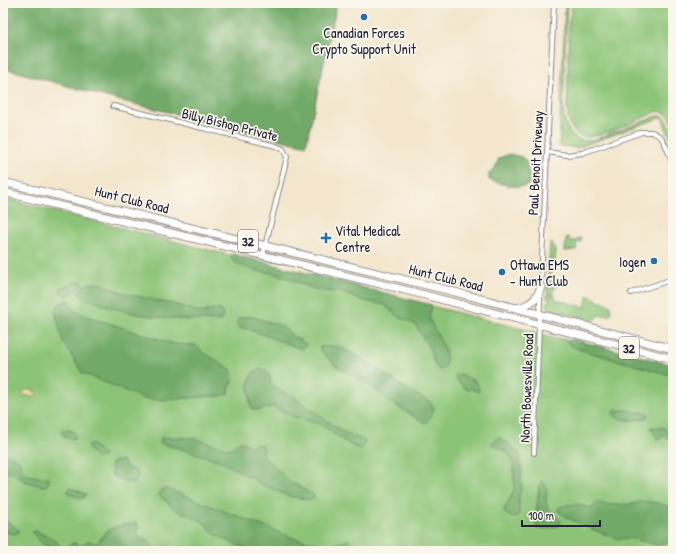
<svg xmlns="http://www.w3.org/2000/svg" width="676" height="554" font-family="'Patrick Hand',sans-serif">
<rect width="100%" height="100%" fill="#fbf7ec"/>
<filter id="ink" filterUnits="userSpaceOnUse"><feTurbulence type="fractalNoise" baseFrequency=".025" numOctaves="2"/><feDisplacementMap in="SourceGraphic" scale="8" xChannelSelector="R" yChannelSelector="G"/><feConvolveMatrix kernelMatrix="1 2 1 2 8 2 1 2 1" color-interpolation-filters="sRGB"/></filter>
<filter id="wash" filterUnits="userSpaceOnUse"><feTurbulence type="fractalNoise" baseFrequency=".012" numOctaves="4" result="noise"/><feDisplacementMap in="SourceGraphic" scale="16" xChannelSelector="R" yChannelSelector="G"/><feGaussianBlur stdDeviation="0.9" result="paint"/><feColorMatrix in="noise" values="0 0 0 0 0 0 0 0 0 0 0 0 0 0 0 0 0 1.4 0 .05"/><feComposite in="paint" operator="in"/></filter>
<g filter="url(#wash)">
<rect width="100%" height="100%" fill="#f3e6cc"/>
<g fill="#8cc477" stroke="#577359">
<path d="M565 3H569L567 8 563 110C565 129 573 144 594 140L657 116H663C675 126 673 140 673 154L670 147 673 146 662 117 577 148 559 146Z"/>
<path d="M575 3H673V123C669 116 666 110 656 112 641 118 596 142 581 136 569 132 568 119 567 108L569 21 572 7Z"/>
<path d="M3 198 673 367V551H3Z"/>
<path d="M569 237 570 241H578V238H581V242H577L576 250 565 251 566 238Z"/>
<path d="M552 243 555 246C555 255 558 272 548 275L550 244Z"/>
<path d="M547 281H551L559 283 547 299Z"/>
<path d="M553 293 557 300 585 307 588 296C592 296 597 299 599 302L603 301 611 306V315H600L593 321 550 309 547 305V302Z"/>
</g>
<g fill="#71aa68" stroke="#4a6652">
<path d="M3 3H337L306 146 110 98 3 68Z"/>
<path d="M510 154 522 157 527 162 530 184C518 191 501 183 489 180V173L495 168 499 158Z"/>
<path d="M232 254 432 305C431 311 428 315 430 320 435 334 455 357 442 370L437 368 434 364 431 351 415 324 397 316 385 305 361 300 343 293 317 290 280 275 254 270 240 265 233 261 230 256Z"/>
<path d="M82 281 83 284 81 286 67 297 60 291 61 287H65L70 283Z"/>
<path d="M91 283H99L124 293 185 307 202 313 214 309 221 310 223 316 221 321C178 320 136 318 96 302 90 300 83 298 77 293L84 285Z"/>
<path d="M69 300 73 308 80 314 174 344 195 345 204 353 231 369 233 377 228 394 220 396H211L167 400 145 399 82 373 63 342 55 311 59 304Z"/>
<path d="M250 316 282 326 293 336 307 345 302 349 298 348 248 329 239 328 236 324 238 318Z"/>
<path d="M572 339 673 365V376L581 350 571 346 568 342Z"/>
<path d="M337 346 354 354 413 393 430 402 434 408 431 417 425 423 392 403 368 384 336 366 320 350V347Z"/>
<path d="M262 368 269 374 271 384 275 387 294 397 343 432 365 441 364 446 360 449 350 445 320 424 294 417 273 407 257 410 252 409C249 401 246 379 254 372 256 371 260 369 262 368Z"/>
<path d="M458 374 475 381 479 389 478 392 471 389 468 390C463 387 457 382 455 376Z"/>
<path d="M625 410 639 413 645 412 649 414 646 418C636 420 621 423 613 414L614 411Z"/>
<path d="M651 427 665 428 671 437V439H669L664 435 661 439 657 440 656 435 651 429Z"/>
<path d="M67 429 74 432 76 437 74 439 65 437 61 432 62 430Z"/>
<path d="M161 437 193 438 229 449 240 442 245 443 250 447 257 444 262 445 264 449 262 454 289 481 312 494 314 496 312 500 288 496 264 485 221 461 160 443Z"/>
<path d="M498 438H500L513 447 520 455 519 460 522 470 521 478 522 486 519 496V514L516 518 509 516 504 512C505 504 510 500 513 492 515 488 514 482 514 477 514 456 510 452 491 444Z"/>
<path d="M89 444H92L104 455 103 457 96 458 87 447Z"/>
<path d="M3 455C9 456 17 456 20 463 21 466 20 469 23 472 26 476 43 478 48 477 50 481 49 483 46 486H43L26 482 13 473 3 470Z"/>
<path d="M120 460 124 462 126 467 137 471 138 475 134 483 125 482 112 476 111 463Z"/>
<path d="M542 481C551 487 544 498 547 506 549 511 557 517 561 521L560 525C552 527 544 530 536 528V515L539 485Z"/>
<path d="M70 488 86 494 83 499 70 494 68 490Z"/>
<path d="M161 489H168L296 539 330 546 348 540C353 542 353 548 357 551H252L234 544 215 534 202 521 176 510 159 495Z"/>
<path d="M645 501 658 503 673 508V541L657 545 629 538 618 539 589 528 568 518 558 511 559 508C572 502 577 504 591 508L597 503 613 505 632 504Z"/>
<path d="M3 521C10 522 15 526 19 531L17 533 13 534 3 531Z"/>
<path d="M136 523 139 527 137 532 138 536 149 541 154 548 164 551H71L67 547 73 543 82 546 86 542 89 541 94 543H98C105 527 121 525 136 523Z"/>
<path d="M36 531 52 538 59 544 57 547 45 546 32 533 33 532Z"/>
</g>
<path fill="#eeda9e" stroke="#887e6c" d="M31 389 37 394V396L32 397 22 394 26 390Z"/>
</g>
<g filter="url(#ink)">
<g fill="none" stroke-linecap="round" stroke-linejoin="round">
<defs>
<g id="minor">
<path d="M113 106 276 146 283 149 287 157 263 255"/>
<path d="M547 152 567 155 582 153 642 132H652L661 137 666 146 673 164"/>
<path d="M631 293 673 279"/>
<path d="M534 453 539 324 554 3"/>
</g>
<g id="primary">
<path d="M3 182 447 290 673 349"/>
<path d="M3 192 413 292 673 359"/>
<path d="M517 308C532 304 535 301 541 287"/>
</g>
</defs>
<use href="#minor" stroke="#8a8484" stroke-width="6"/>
<use href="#primary" stroke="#8a8484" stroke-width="9"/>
<use href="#minor" stroke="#fff" stroke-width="4"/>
<use href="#primary" stroke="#fff" stroke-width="7"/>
</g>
</g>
<g fill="#1f6fb2" stroke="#fbf7ec" stroke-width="1.5">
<circle cx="364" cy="17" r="4"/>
<path d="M324 232h4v4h4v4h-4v4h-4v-4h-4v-4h4z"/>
<circle cx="654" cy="261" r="4"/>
<circle cx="502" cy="272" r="4"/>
</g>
<g text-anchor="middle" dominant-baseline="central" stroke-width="3.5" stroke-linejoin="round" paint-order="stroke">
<g fill="#fbf7ec" stroke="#636270" stroke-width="1">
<rect x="238" y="230" width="20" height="22" rx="3"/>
<rect x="619" y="337" width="20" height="22" rx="3"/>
</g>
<g font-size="13" font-weight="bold" fill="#22223b">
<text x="248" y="241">32</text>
<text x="629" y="348">32</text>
</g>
<g font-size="14" fill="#22223b" stroke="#fbf7ec" text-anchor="start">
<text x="364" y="32" text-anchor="middle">Canadian Forces<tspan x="364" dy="16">Crypto Support Unit</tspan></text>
<text x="335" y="230">Vital Medical<tspan x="335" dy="16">Centre</tspan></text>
<text x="646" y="261" text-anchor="end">Iogen</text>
<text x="510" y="264">Ottawa EMS<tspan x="510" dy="16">- Hunt Club</tspan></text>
</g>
<g font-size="14" fill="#22223b" stroke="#fbf7ec">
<text transform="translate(230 124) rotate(14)">Billy Bishop Private</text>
<text transform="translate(535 163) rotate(-87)">Paul Benoit Driveway</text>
<text transform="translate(132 199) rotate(14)">Hunt Club Road</text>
<text transform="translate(446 277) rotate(14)">Hunt Club Road</text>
<text transform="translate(526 388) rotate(-88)">North Bowesville Road</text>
</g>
</g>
<rect width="676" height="554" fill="none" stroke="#fbf7ec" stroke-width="16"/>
<path d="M522 520v6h78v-6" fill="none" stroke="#22223b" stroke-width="2"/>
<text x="528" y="520" font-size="12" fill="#22223b" stroke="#fbf7ec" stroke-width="3" paint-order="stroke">100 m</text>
</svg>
